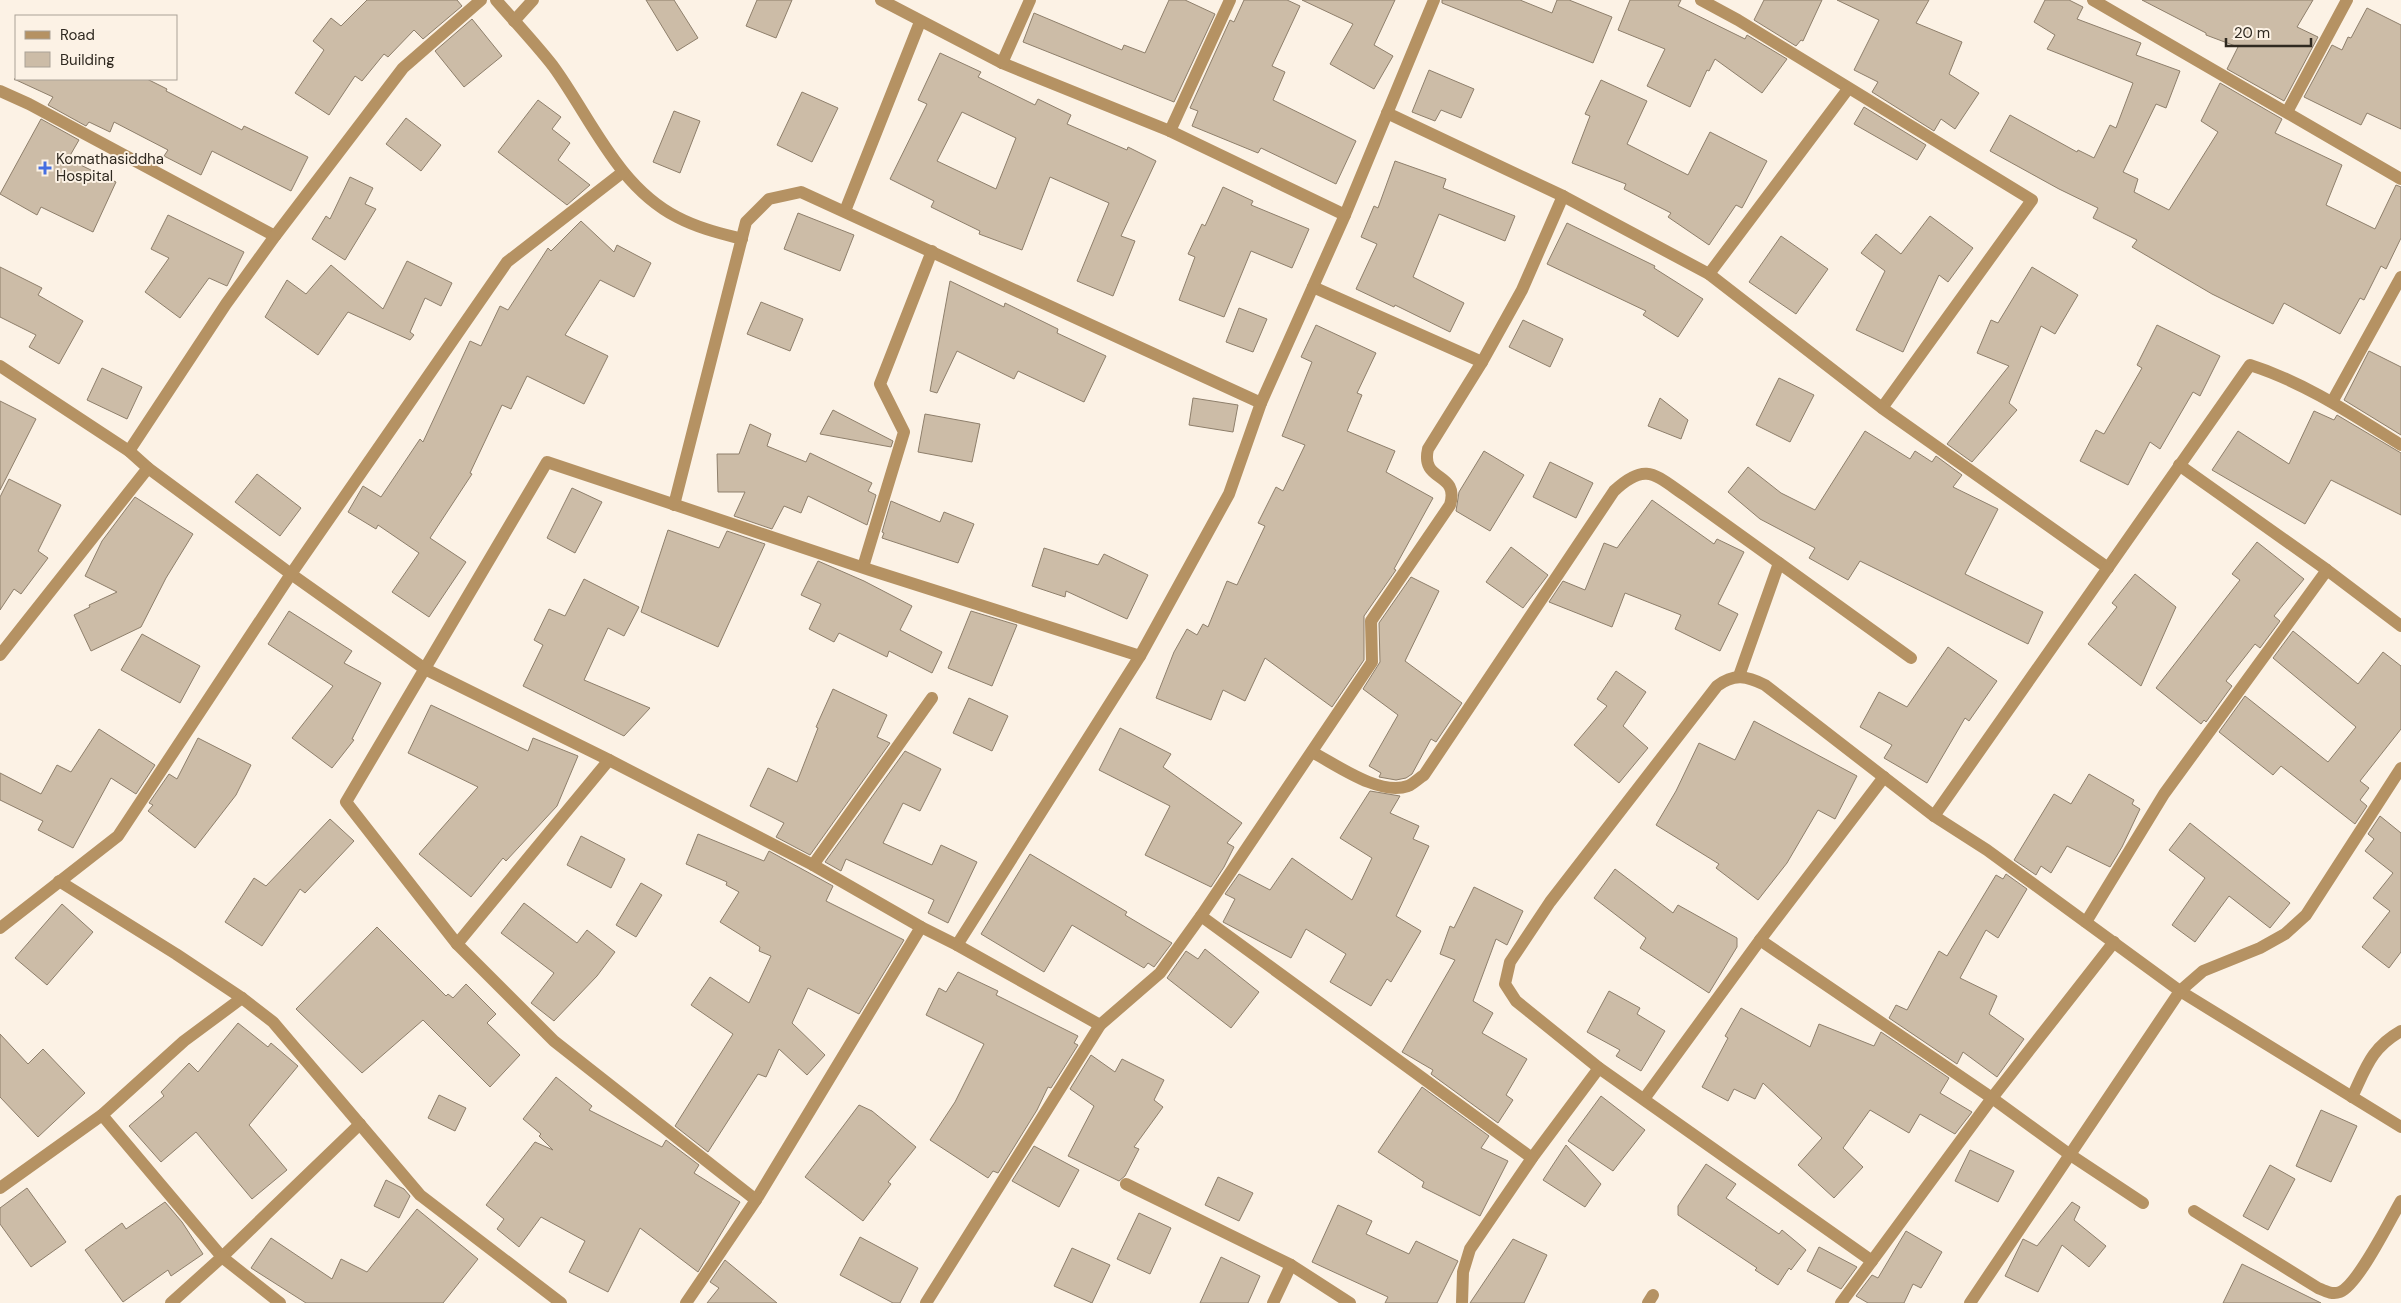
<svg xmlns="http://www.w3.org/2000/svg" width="2401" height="1303" font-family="'DM Sans',sans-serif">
<rect width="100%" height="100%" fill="#fcf2e5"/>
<g fill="#ccbca7" stroke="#8e7f6b" fill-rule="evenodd">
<path d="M367 0H457L462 6 423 39 414 30 388 57 384 54 362 81 355 76 329 115 295 93 324 50 313 41 331 18 341 26Z"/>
<path d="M646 0H674L698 38 677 51Z"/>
<path d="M757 0H792L776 38 746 26Z"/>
<path d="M1169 0H1185L1215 14 1174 102 1023 42 1034 13 1122 50 1124 45 1145 53Z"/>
<path d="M1244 0H1287L1300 6 1272 66 1285 72 1273 100 1356 141 1336 184 1261 148 1258 153 1192 126 1198 111 1190 108 1230 20 1234 22Z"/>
<path d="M1302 0H1395L1374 45 1393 56 1374 89 1330 64 1353 24Z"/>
<path d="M1442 0H1520L1552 13 1557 0H1569L1612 17 1593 63 1442 3Z"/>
<path d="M1630 0H1681L1678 6 1745 39 1747 35 1787 59 1762 93 1715 59 1709 71 1707 70 1690 107 1647 86 1665 49 1618 30Z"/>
<path d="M1764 0H1822L1803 41 1801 40 1796 46 1754 20Z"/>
<path d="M1837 0H1929L1916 23 1962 42 1949 74 1979 93 1955 129 1941 119 1934 131 1872 92 1878 82 1854 70 1879 20Z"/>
<path d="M2045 0H2069L2083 7 2077 19 2141 43 2136 55 2180 71 2166 108 2156 104 2123 172 2138 179 2134 192 2169 210 2218 132 2201 121 2220 83 2282 119 2275 133 2342 165 2326 205 2375 229 2396 185 2401 187V238L2386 269 2381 266 2364 300 2360 298 2340 334 2284 303 2273 324 2212 294 2132 247 2137 240 2093 218 2098 208 2059 189 1990 151 2010 115 2077 152 2078 150 2094 158 2110 125 2116 128 2133 83 2047 49 2055 35 2034 22Z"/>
<path d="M2142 0H2313L2297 27 2318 37 2284 101 2227 69 2238 47 2206 35V33Z"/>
<path d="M2367 8 2401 25V129L2367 113 2361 125 2304 97 2332 45 2342 50 2348 37 2351 38Z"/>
<path d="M472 19 502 56 464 87 435 51Z"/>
<path d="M940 53 981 72 978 77 1035 105 1038 99 1071 115 1067 124 1127 150 1128 147 1156 161 1121 236 1135 241 1113 296 1077 281 1109 203 1050 177 1022 250 979 234 980 231 931 207 934 201 890 179 927 104 918 100ZM962 112 1016 138 996 189 937 161Z"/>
<path d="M1429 70 1474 89 1461 118 1441 110 1435 121 1412 112Z"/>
<path d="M14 79H147L167 89 166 91 242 130 244 126 308 157 291 191 212 151 201 175 164 156 168 150 114 122 110 132 89 122 86 126 48 105 53 97Z"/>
<path d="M1601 80 1647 101 1627 144 1688 175 1710 132 1767 161 1742 208 1736 205 1709 245 1668 217 1671 213 1624 189 1626 184 1572 163 1590 116 1585 114Z"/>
<path d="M802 92 838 108 812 162 777 145Z"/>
<path d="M538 100 561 117 552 129 570 143 558 160 590 185 567 205 498 152Z"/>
<path d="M1864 107 1926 145 1917 160 1854 124Z"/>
<path d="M674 111 700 121 680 173 653 162Z"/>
<path d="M406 118 441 145 421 171 386 144Z"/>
<path d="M41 119 79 140 68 159 116 182 93 232 41 207 37 215 0 194Z"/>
<path d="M1395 161 1446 179 1443 188 1515 216 1505 241 1439 214 1413 277 1464 303 1450 332 1395 305 1394 307 1356 289 1377 244 1361 237 1374 206 1378 208Z"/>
<path d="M350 177 373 188 365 204 376 209 345 260 312 239 326 216 330 219Z"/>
<path d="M1223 187 1253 201 1251 205 1309 229 1292 268 1251 251 1224 317 1179 300 1195 257 1188 254 1202 224 1205 226Z"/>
<path d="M798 213 854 235 840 271 784 249Z"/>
<path d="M168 215 244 252 227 286 209 278 180 318 145 292 169 258 151 249Z"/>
<path d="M1930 216 1973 248 1948 282 1939 275 1903 352 1856 330 1885 271 1861 253 1876 234 1901 254Z"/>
<path d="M581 221 614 252 617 245 651 263 634 297 600 280 565 335 608 356 584 404 527 376 511 409 502 405 470 473 472 474 430 538 466 562 429 617 392 592 419 553 378 525 376 529 348 512 363 486 381 497 420 439 423 442 470 341 481 346 500 306 508 310 548 248 551 251Z"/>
<path d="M1567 223 1655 266 1654 268 1703 299 1678 337 1643 315 1646 311 1547 264Z"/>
<path d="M1781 236 1828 269 1796 314 1749 282Z"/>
<path d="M407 261 452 283 441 306 425 298 410 332 414 335 410 340 348 312 318 355 265 317 287 280 306 294 331 265 383 309Z"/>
<path d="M0 267 42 288 38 295 83 321 59 364 29 347 36 335 0 317Z"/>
<path d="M2032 267 2078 295 2055 334 2041 326 2009 403 2017 410 1972 462 1947 444 2009 366 1977 353 1991 320 1998 323Z"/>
<path d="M950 281 1004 307 1005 303 1058 329 1057 333 1106 356 1084 402 1018 371 1014 379 957 351 937 393 930 391Z"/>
<path d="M761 302 803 319 790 351 747 334Z"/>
<path d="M1239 308 1267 319 1253 352 1226 342Z"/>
<path d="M1523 320 1563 339 1550 367 1509 347Z"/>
<path d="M1316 325 1376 353 1357 393 1362 395 1347 431 1395 451 1386 472 1433 498 1394 569 1396 570 1364 616V660L1332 707 1265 658 1245 701 1223 690 1211 720 1156 698 1174 652 1187 629 1197 635 1203 624 1208 627 1227 581 1237 585 1265 526 1258 523 1276 487 1283 491 1305 445 1282 436 1312 362 1301 357Z"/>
<path d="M2157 325 2220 356 2200 396 2193 392 2160 449 2150 442 2128 485 2080 461 2096 430 2104 434 2142 368 2137 365Z"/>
<path d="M2369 351 2401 367V435L2344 400Z"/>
<path d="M102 368 142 387 127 419 87 400Z"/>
<path d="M1779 378 1814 395 1790 442 1756 425Z"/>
<path d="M1193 398 1238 405 1233 432 1189 425Z"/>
<path d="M1660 398 1688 420 1681 439 1648 426Z"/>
<path d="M0 401 36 419 0 490Z"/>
<path d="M833 410 893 441 891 447 820 434Z"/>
<path d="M2314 411 2334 420 2337 415 2401 453V515L2331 480 2305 524 2212 470 2238 431 2289 464Z"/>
<path d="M925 414 980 424 972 462 918 452Z"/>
<path d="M750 424 771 434 767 446 806 462 810 453 872 483 868 491 876 495 867 525 808 496 801 513 784 506 772 529 734 516 745 492H718L717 454H739Z"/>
<path d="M1865 431 1910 459 1915 451 1932 462 1936 456 1962 475 1953 487 1998 509 1965 574 2043 612 2028 644 1860 561 1848 580 1809 558 1815 548 1760 519 1728 492 1748 467 1781 493 1815 510Z"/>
<path d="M1484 451 1524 475 1490 531 1456 511 1459 492Z"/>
<path d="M1550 462 1593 483 1576 518 1533 497Z"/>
<path d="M257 474 301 508 280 536 235 502Z"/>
<path d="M9 479 61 505 38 551 48 558 21 594 14 589 0 610V497Z"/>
<path d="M572 488 602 502 575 553 547 538Z"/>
<path d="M135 497 193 534 166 578 141 627 91 651 74 615 90 607 89 605 117 592 85 576 102 541Z"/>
<path d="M1652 500 1714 544 1717 539 1744 552 1718 604 1738 614 1720 651 1675 629 1681 615 1625 593 1612 627 1549 602 1563 581 1585 590 1604 543 1617 548Z"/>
<path d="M891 501 940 522 944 512 974 524 958 563 882 538 884 533 882 532Z"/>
<path d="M668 530 719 548 727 531 765 544 718 647 641 612Z"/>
<path d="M2257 542 2304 579 2274 616 2280 621 2260 648 2255 644 2226 681 2232 686 2206 722 2204 720 2201 724 2156 688 2240 580 2232 574Z"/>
<path d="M1511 547 1548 575 1523 608 1486 582Z"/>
<path d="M1044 548 1098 565 1104 554 1148 575 1127 619 1066 591 1065 597 1032 586Z"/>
<path d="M818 561 864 581 912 606 900 630 942 652 932 673 889 651 887 657 839 633 834 642 809 629 821 604 801 595Z"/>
<path d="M2135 574 2176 607 2141 686 2088 644 2117 607 2112 603Z"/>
<path d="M1411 577 1439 591 1405 661 1462 703 1436 742 1431 739 1412 774 1406 778 1396 780 1379 777 1381 773 1369 766 1398 715 1363 689 1380 662 1379 623Z"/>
<path d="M584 579 639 607 624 636 608 628 584 680 650 708 624 736 523 686 543 645 534 640 549 609 565 616Z"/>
<path d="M289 611 352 651 344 663 381 683 352 739 354 740 332 768 292 738 333 686 268 644Z"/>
<path d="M971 611 1017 625 992 686 948 668Z"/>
<path d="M2293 631 2358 684 2383 652 2401 666V729L2360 781 2369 788 2360 800 2367 806 2355 824 2281 766 2273 775 2219 732 2245 696 2328 762 2356 727 2273 658Z"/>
<path d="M142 634 200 666 180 703 121 670Z"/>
<path d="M1948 647 1997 681 1969 721 1965 718 1927 783 1884 758 1892 745 1860 727 1879 692 1907 707Z"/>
<path d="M1616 671 1646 692 1623 726 1648 748 1619 783 1574 745 1607 706 1597 699Z"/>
<path d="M833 689 887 715 877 737 890 743 810 855 776 837 784 823 750 806 768 768 797 782 818 728 816 727Z"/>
<path d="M969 698 1008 716 992 751 953 733Z"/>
<path d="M431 705 528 751 533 738 578 756 557 806 506 861 503 858 471 897 419 854 478 787 408 753Z"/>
<path d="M1754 721 1857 776 1835 819 1818 810 1787 863 1758 900 1716 868 1719 864 1656 825 1676 791 1699 743 1735 760Z"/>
<path d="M1120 728 1171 754 1163 767 1242 823 1227 843 1234 847 1224 867 1211 887 1145 855 1170 806 1099 770Z"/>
<path d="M99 729 155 765 136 794 111 778 73 848 38 830 43 821 0 800V773L41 794 57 765 71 772Z"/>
<path d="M198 738 251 765 236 795 195 848 148 811 153 805 149 803 169 774 177 779Z"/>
<path d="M905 751 941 769 920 811 903 803 883 843 932 865 941 845 977 862 948 923 928 913 934 900 846 859 841 871 825 862Z"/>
<path d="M2089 774 2134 800 2132 804 2140 809 2122 847 2110 867 2067 846 2051 873 2041 866 2036 875 2014 860 2054 794 2071 804Z"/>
<path d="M1370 791 1400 796 1390 813 1419 826 1413 839 1429 846 1396 916 1421 931 1391 982 1387 979 1371 1006 1330 982 1346 954 1306 929 1291 958 1223 922 1235 899 1225 894 1239 874 1270 890 1292 858 1352 900 1372 858 1340 838Z"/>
<path d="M2380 816 2401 833V952L2389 968 2362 947 2390 911 2373 898 2393 873 2365 851 2374 839 2368 834Z"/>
<path d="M330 819 354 841 305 893 300 889 262 946 225 922 254 878 266 886Z"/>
<path d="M2190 823 2290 903 2270 928 2229 896 2195 942 2172 925 2205 878 2169 850Z"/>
<path d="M698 834 764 861 769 851 833 886 826 901 904 940 859 1014 808 988 792 1023 825 1055 807 1075 779 1049 766 1077 758 1074 708 1152 675 1126 733 1034 691 1005 710 977 749 1003 771 956 759 951 760 947 720 922 739 892 726 885 727 882 686 864Z"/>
<path d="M581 836 625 859 611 888 567 865Z"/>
<path d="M1030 854 1127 912 1125 915 1172 943 1154 967 1148 963 1144 968 1072 925 1044 972 981 934Z"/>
<path d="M1615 869 1673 913 1678 905 1737 938V947L1709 993 1640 948 1646 938 1594 898Z"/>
<path d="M2006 874 2027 889 1998 938 1986 930 1960 978 1997 996 1989 1014 2024 1039 1997 1077 1963 1052 1957 1064 1889 1018 1896 1005 1907 1010 1939 951 1947 956 1996 875 2003 879Z"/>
<path d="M641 883 662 895 636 937 616 925Z"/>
<path d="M1474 887 1523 911 1507 945 1496 939 1473 1001 1493 1013 1482 1033 1527 1059 1506 1095 1513 1100 1498 1123 1431 1074 1433 1070 1402 1052 1455 960 1440 954 1450 926 1454 928Z"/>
<path d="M524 903 577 943 587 930 615 952 597 976 554 1021 531 1003 554 973 501 933Z"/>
<path d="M62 904 93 932 47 985 15 958Z"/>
<path d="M377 927 446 996 448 994 453 998 466 984 496 1014 487 1023 520 1055 490 1087 423 1020 362 1073 296 1009Z"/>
<path d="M1205 949 1259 992 1231 1028 1167 978 1186 951 1198 959Z"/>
<path d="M958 972 998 991 996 995 1078 1036 1074 1043 1078 1045 1051 1088 1048 1087 1037 1110 998 1173 993 1171 988 1178 930 1140 955 1102 984 1044 926 1015 939 988 946 992Z"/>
<path d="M1609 991 1640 1008 1637 1014 1665 1031 1641 1071 1616 1056 1620 1050 1587 1032Z"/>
<path d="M1741 1008 1810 1047 1819 1024 1874 1046 1881 1032 1949 1078 1940 1093 1972 1112 1955 1134 1920 1114 1909 1133 1870 1110 1843 1148 1863 1167 1834 1198 1798 1165 1822 1138 1763 1083 1755 1099 1734 1089 1728 1101 1702 1087 1728 1038 1725 1036Z"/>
<path d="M238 1023 268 1047 271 1043 298 1066 249 1125 287 1170 252 1199 196 1132 161 1162 129 1126 164 1096 161 1092 189 1063 198 1072Z"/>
<path d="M0 1034 28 1064 43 1049 85 1093 38 1137 0 1097Z"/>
<path d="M1091 1055 1115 1072 1122 1059 1164 1080 1154 1100 1163 1107 1134 1147 1139 1149 1125 1176 1119 1181 1068 1156 1094 1106 1070 1089Z"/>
<path d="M556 1077 592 1106 589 1110 662 1147 666 1140 699 1165 694 1173 740 1202 698 1272 640 1228 608 1292 569 1272 585 1241 541 1217 519 1247 497 1229 504 1219 486 1205 535 1142 553 1150 539 1136 541 1134 523 1119Z"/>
<path d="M1422 1087 1489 1136 1481 1148 1508 1161 1480 1216 1422 1187 1424 1182 1378 1152Z"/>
<path d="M439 1095 466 1108 455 1131 428 1118Z"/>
<path d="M1601 1096 1645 1130 1613 1171 1568 1141Z"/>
<path d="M859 1105 872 1111 916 1147 888 1182 891 1184 863 1221 805 1177Z"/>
<path d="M2321 1110 2357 1126 2331 1182 2296 1166Z"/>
<path d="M1566 1145 1601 1184 1585 1207 1543 1180Z"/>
<path d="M1034 1146 1079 1170 1059 1207 1012 1181Z"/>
<path d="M1970 1150 2014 1171 1998 1202 1955 1181Z"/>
<path d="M1706 1164 1736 1184 1726 1198 1779 1234 1782 1230 1806 1250 1791 1270 1789 1268 1778 1285 1755 1270 1757 1268 1678 1215V1206Z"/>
<path d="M2270 1165 2295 1179 2268 1230 2243 1216Z"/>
<path d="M1218 1177 1253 1193 1239 1221 1205 1205Z"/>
<path d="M386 1180 404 1189 410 1196 399 1218 374 1206Z"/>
<path d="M27 1188 66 1242 31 1267 0 1224V1208Z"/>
<path d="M165 1202 182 1222 203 1254 171 1276 168 1270 123 1302 85 1250 122 1223 126 1229Z"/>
<path d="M2072 1202 2080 1207 2074 1220 2106 1246 2089 1267 2062 1245 2038 1292 2005 1276 2023 1239 2037 1246Z"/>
<path d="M1338 1205 1372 1221 1366 1234 1409 1254 1416 1241 1458 1261 1437 1303H1385L1388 1297 1312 1262Z"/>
<path d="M417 1209 478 1259 443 1303H306L251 1268 271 1238 332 1279 341 1259 367 1272Z"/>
<path d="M1139 1213 1171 1228 1150 1274 1117 1259Z"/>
<path d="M1906 1231 1942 1252 1921 1288 1913 1284 1904 1303H1868L1856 1296 1872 1275 1878 1278Z"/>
<path d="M860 1237 918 1268 900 1303H893L840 1275Z"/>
<path d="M1513 1239 1547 1255 1524 1303H1470Z"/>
<path d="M1819 1247 1857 1267 1841 1289 1807 1271Z"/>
<path d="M1072 1248 1110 1265 1092 1303 1054 1286Z"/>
<path d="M1221 1257 1260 1276 1248 1303H1200Z"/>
<path d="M725 1260 777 1303H707L719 1288 710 1282Z"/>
<path d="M2242 1264 2321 1303H2223Z"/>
</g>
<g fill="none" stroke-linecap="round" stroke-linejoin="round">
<g stroke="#b59263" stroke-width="12">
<path d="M496 0C515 22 535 43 553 66 591 118 617 186 677 217 698 228 719 233 742 239"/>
<path d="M881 0 1002 63 1170 131 1345 215"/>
<path d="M1701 0 1738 20 2032 200 1882 408"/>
<path d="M2093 0 2401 179"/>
<path d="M514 21 533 0"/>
<path d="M1002 63 1030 0"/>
<path d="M0 91 29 104 275 236"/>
<path d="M2287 112 2347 0"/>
<path d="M1387 113 1563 196 1709 274 1882 408 2108 568"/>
<path d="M1170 131 1230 0"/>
<path d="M845 211 920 22"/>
<path d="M1709 274 1848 89"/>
<path d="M1313 287 1482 362"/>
<path d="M0 366 129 451 148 468 291 574 425 669 609 760 813 865 921 927"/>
<path d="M2332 402 2401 277"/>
<path d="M129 451 226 304 275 236 403 68 481 0"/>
<path d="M2179 465 2327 570 2401 626"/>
<path d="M674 505 746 222 769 199 801 192 1261 403"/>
<path d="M863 567 904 432 880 384 932 251"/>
<path d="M0 655 148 468"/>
<path d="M1739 676 1779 563"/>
<path d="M1312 752C1337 765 1379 796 1408 786 1413 784 1419 778 1424 775L1614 491C1646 461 1655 475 1686 496L1911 658"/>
<path d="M1934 816 2250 365C2304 382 2353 415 2401 445"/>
<path d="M813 865 932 698"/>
<path d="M59 881 176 954 242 998 273 1022 420 1195 561 1303"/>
<path d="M1201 916 1532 1158"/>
<path d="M2086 922 2164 794 2327 570"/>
<path d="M0 928 118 836 291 574 507 262 623 172"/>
<path d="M1760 940 1992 1098 2069 1154 2143 1203"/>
<path d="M457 944 609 760"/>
<path d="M957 945 1140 656 1229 494 1261 403 1345 215 1434 0"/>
<path d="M2352 1097C2366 1068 2371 1048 2401 1031"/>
<path d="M1644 1099 1760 940 1884 777"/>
<path d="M102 1115 222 1257 360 1124"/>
<path d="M1126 1184 1291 1265 1350 1303"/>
<path d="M0 1188 102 1115 184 1041 242 998"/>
<path d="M756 1200 554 1041 457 944 346 802 547 462 870 570 1140 656"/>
<path d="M2194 1211 2318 1288C2325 1291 2332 1295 2340 1292 2358 1285 2390 1220 2401 1201"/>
<path d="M1872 1261 1599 1068 1516 1001 1505 984 1510 962 1550 902 1717 686C1734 673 1747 676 1765 685L1934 816 1987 850 2180 991 2401 1127"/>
<path d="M171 1303 222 1257 280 1303"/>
<path d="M686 1303 756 1200 921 927 957 945 1100 1025"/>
<path d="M926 1303 1100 1025 1160 973 1201 916 1372 662 1371 621 1450 505C1460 471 1420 483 1428 449L1482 362 1522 290 1563 196"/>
<path d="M1273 1303 1291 1265"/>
<path d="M1462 1303 1463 1272 1470 1249 1532 1158 1599 1068"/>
<path d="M1648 1303 1653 1295"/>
<path d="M1841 1303 1992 1098 2114 942"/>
<path d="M1970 1303 2180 991 2203 971 2260 948 2285 934 2306 915 2401 768"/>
</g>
</g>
<path fill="#456ee1" stroke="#fcf2e5" stroke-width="2" d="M42.5 160.5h5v5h5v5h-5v5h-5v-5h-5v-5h5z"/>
<g text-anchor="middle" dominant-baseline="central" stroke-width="4" stroke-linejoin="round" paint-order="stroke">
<g font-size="15" fill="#302a21" stroke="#fcf2e5" text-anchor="start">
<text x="56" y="159">Komathasiddha<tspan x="56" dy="17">Hospital</tspan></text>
</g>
</g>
<rect x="15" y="15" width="162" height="65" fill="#fcf2e5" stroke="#aaa297"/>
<rect x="25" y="31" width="25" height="8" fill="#b59263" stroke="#aaa297"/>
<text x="60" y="40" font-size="15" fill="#302a21">Road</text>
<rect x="25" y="52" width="25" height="15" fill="#ccbca7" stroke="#aaa297"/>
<text x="60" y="65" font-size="15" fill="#302a21">Building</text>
<path d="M2226 38v8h85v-8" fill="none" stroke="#302a21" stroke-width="2.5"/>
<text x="2234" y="38" font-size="15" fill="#302a21" stroke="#fcf2e5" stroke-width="4" paint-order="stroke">20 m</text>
</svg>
